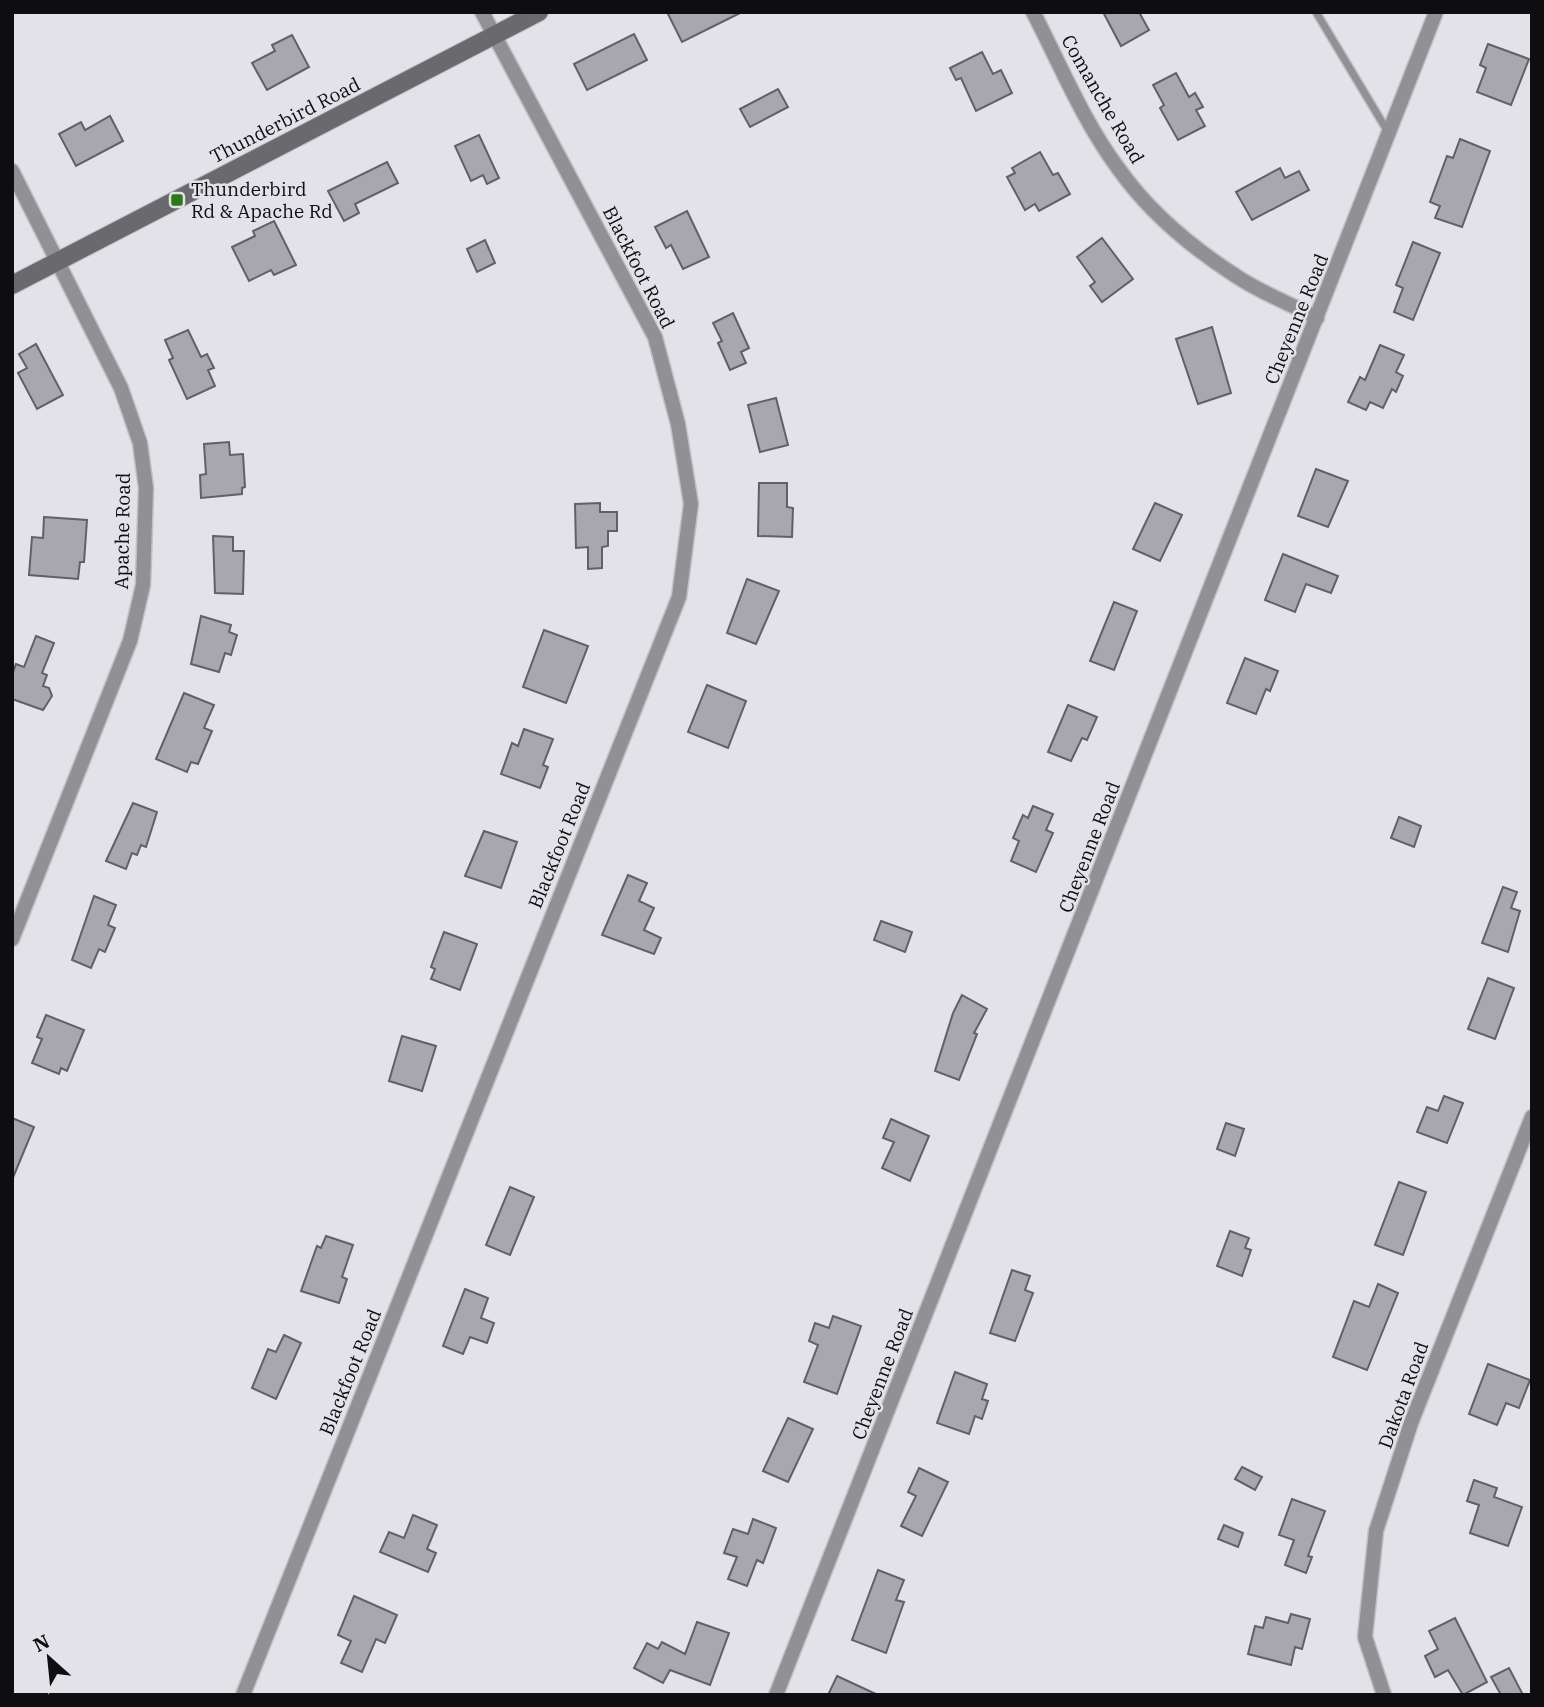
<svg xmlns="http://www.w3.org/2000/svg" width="1544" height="1707" font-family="'IBM Plex Serif',serif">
<rect width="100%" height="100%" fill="#e3e2e9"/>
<g fill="#a8a7ae" stroke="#616066" stroke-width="2">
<path d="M667 12H742L682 42Z"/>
<path d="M1103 12H1139L1149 30 1121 46Z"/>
<path d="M634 34 647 60 587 90 574 64Z"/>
<path d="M292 35 309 67 267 90 252 63 275 51 272 45Z"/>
<path d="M1488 44 1529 59 1511 105 1477 92 1486 68 1480 65Z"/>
<path d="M982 52 993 74 1001 70 1012 93 976 111 961 78 956 80 950 68Z"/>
<path d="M1176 73 1189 97 1195 93 1203 107 1196 110 1205 126 1178 140 1160 108 1164 105 1153 85Z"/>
<path d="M778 89 788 107 750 127 740 109Z"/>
<path d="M110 116 123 141 76 166 59 134 81 122 85 130Z"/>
<path d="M479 135 499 178 487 184 483 175 471 181 455 146Z"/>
<path d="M1460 139 1490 151 1462 227 1435 218 1440 206 1430 202 1447 156 1453 158Z"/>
<path d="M1040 152 1053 175 1058 173 1070 194 1039 211 1035 204 1025 210 1007 177 1015 173 1012 168Z"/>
<path d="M387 162 398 183 355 204 359 213 344 221 328 191Z"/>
<path d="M1280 168 1285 178 1299 171 1309 190 1252 220 1236 192Z"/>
<path d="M687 211 709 257 683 269 671 245 666 248 655 227Z"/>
<path d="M274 221 296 265 274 275 271 270 249 281 232 247 255 236 253 231Z"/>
<path d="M1102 238 1133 279 1102 302 1090 286 1095 282 1077 257Z"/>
<path d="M485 240 495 263 477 272 467 249Z"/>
<path d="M1413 242 1440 253 1413 320 1394 312 1403 288 1396 285Z"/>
<path d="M733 313 749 348 741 352 746 363 730 370 718 343 722 341 713 323Z"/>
<path d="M1212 327 1231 393 1198 404 1176 339Z"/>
<path d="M188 330 201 357 207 354 214 368 208 370 215 386 187 399 169 360 173 358 165 340Z"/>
<path d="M36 344 63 395 37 409 18 373 27 368 19 354Z"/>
<path d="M1380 345 1404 355 1396 372 1403 376 1396 392 1392 389 1383 408 1370 402 1366 410 1348 402 1360 377 1365 380Z"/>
<path d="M776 398 788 445 760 452 748 405Z"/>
<path d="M229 442 230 455 243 454 245 487 242 488V494L201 498 200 475 206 474 204 444Z"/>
<path d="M1316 469 1348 481 1328 527 1298 516Z"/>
<path d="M759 483H787V507L793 508 792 537 758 536Z"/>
<path d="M600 503V512H617V531H608V546L602 547V568L588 569V547L576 548 575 504Z"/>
<path d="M1155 503 1182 515 1160 561 1133 549Z"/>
<path d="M44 517 87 520 84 562H80L78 579 29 575 32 537 43 538Z"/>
<path d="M213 536 233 537V551H244L243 594 215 593Z"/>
<path d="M1283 554 1338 576 1331 593 1306 584 1295 612 1265 600Z"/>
<path d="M747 579 779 591 756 644 727 633Z"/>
<path d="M1114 602 1137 611 1114 670 1090 661Z"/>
<path d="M201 616 231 625 229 632 237 635 231 655 225 653 219 672 191 664Z"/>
<path d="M544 630 588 646 566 703 523 687Z"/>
<path d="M36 636 54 643 42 673 47 675 43 686 49 688 52 696 43 710 12 699V675L16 664 24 667Z"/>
<path d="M1245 658 1278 671 1270 691 1266 689 1256 714 1227 703Z"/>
<path d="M707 685 746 701 728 748 688 732Z"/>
<path d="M184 693 214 705 204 728 212 731 198 764 191 762 187 772 156 759Z"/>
<path d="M1068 705 1097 717 1087 740 1082 738 1071 761 1048 752Z"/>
<path d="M524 729 553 739 543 765 548 767 540 788 501 774 512 743 518 746Z"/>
<path d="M133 803 157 812 146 847 141 845 137 855 132 853 126 869 106 861Z"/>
<path d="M1033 806 1053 814 1046 830 1053 833 1036 872 1011 861 1019 841 1013 838 1023 815 1028 818Z"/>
<path d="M1399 817 1421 826 1414 847 1391 838Z"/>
<path d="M484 831 517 842 501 888 465 876Z"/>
<path d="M628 875 647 883 639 901 654 908 644 930 661 938 654 954 602 935Z"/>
<path d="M1503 887 1517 892 1511 908 1520 911 1508 952 1482 943Z"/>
<path d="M94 896 116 905 108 925 115 928 105 952 99 949 91 968 72 960Z"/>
<path d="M881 921 912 932 905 952 874 940Z"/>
<path d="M444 932 477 944 460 990 431 979 435 969 431 967Z"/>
<path d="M1488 978 1514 988 1495 1039 1468 1029Z"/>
<path d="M962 995 987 1009 974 1033 977 1034 959 1080 935 1071 953 1013Z"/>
<path d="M46 1015 84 1030 67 1071 61 1068 59 1074 32 1063 42 1039 37 1037Z"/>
<path d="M402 1036 436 1046 422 1091 389 1081Z"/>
<path d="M1444 1096 1463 1103 1447 1143 1417 1132 1427 1107 1438 1111Z"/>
<path d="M12 1118 34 1127 12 1180Z"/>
<path d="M891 1119 929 1136 910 1181 882 1168 894 1142 883 1138Z"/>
<path d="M1226 1123 1244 1129 1235 1156 1217 1149Z"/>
<path d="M1399 1182 1426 1192 1403 1255 1375 1245Z"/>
<path d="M510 1187 534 1197 510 1255 486 1245Z"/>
<path d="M1230 1231 1249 1238 1245 1248 1251 1250 1242 1276 1217 1266Z"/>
<path d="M326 1236 353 1245 342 1277 347 1279 339 1303 301 1291 317 1246 321 1248Z"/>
<path d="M1012 1270 1030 1276 1025 1290 1033 1293 1015 1341 990 1333Z"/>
<path d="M1378 1284 1398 1293 1367 1370 1333 1357 1354 1301 1369 1307Z"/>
<path d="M465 1289 488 1298 481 1318 494 1323 487 1343 470 1337 463 1354 443 1346Z"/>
<path d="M833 1316 861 1326 837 1394 804 1382 818 1345 809 1341 815 1323 829 1328Z"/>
<path d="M284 1335 301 1343 276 1399 252 1388 268 1349 276 1352Z"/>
<path d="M1488 1364 1530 1380 1519 1408 1506 1403 1497 1425 1469 1414Z"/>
<path d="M955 1372 987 1384 982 1399 988 1401 982 1419 975 1416 969 1434 937 1423Z"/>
<path d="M788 1418 813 1429 788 1482 763 1471Z"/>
<path d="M1242 1467 1262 1477 1255 1490 1235 1479Z"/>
<path d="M919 1468 948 1482 922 1536 901 1526 916 1496 908 1492Z"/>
<path d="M1474 1480 1497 1488 1494 1497 1522 1507 1508 1546 1470 1533 1479 1505 1467 1501Z"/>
<path d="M1292 1499 1325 1511 1308 1556 1312 1557 1306 1573 1285 1565 1294 1540 1279 1535Z"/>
<path d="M413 1515 437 1525 427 1549 436 1553 428 1572 380 1552 389 1532 404 1538Z"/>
<path d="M753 1519 776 1528 763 1563 757 1560 747 1586 728 1579 737 1557 724 1553 733 1529 748 1534Z"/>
<path d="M1224 1525 1243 1533 1238 1547 1218 1539Z"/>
<path d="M878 1570 904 1580 896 1600 904 1602 886 1653 852 1640Z"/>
<path d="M354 1596 397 1615 385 1643 376 1639 362 1672 341 1663 351 1641 338 1635Z"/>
<path d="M1291 1614 1310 1619 1302 1649 1295 1647 1291 1665 1248 1654 1255 1626 1263 1628 1266 1617 1288 1623Z"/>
<path d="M1455 1618 1487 1682 1463 1695 1448 1670 1435 1677 1425 1656 1438 1649 1429 1631Z"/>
<path d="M697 1622 729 1633 710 1685 670 1670 663 1683 634 1668 647 1643 658 1649 662 1642 685 1654Z"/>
<path d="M1509 1668 1523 1695H1501L1491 1677Z"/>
<path d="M837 1676 878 1695H828Z"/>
</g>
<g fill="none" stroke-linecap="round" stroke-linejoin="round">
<defs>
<path id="lane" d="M1316 12 1388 132"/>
<g id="street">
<path d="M1033 12C1060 64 1083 121 1118 168 1149 212 1191 247 1236 276 1261 293 1291 304 1317 318"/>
<path d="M12 171 121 388 140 443 146 488 143 585 130 641 12 939"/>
<path d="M243 1695 679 597 691 504 678 424 655 337 482 12"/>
<path d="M776 1695 1436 12"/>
<path d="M1384 1695 1365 1637 1376 1531 1411 1423 1532 1117"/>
</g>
<path id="secondary" d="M12 285 539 12"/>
</defs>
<use href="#lane" stroke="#c1c0c6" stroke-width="10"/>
<use href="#street" stroke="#c1c0c6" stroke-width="17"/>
<use href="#secondary" stroke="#c1c0c6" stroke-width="20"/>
<use href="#lane" stroke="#919193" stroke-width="7"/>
<use href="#street" stroke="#919193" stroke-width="14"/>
<use href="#secondary" stroke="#6a696d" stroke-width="18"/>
</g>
<rect fill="#2d781d" stroke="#e3e2e9" stroke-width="2.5" x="170" y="193" width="14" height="14" rx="3.5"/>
<g text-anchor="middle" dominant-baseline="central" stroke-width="5" stroke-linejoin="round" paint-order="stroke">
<g font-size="19" fill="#0e0d10" stroke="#e3e2e9">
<text transform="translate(1103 99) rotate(60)">Comanche Road</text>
<text transform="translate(285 120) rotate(-27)">Thunderbird Road</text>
<text transform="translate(639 267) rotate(63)">Blackfoot Road</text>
<text transform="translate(1296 319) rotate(-68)">Cheyenne Road</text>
<text transform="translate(122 531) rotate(-89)">Apache Road</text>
<text transform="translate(559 845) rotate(-68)">Blackfoot Road</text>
<text transform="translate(1089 847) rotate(-69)">Cheyenne Road</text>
<text transform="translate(350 1372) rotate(-68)">Blackfoot Road</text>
<text transform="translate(882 1374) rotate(-69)">Cheyenne Road</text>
<text transform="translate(1403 1395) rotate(-70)">Dakota Road</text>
</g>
<g font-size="19" fill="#0e0d10" stroke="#e3e2e9" text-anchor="start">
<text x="191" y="189">Thunderbird<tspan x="191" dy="22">Rd &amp; Apache Rd</tspan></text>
</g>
</g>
<rect width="1544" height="1707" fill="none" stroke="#0e0d10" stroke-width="28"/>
<g transform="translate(49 1658) rotate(333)" stroke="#e3e2e9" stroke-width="5" paint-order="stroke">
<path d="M0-5L12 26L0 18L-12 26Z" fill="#0e0d10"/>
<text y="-10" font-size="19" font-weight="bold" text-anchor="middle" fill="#0e0d10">N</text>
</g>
</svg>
